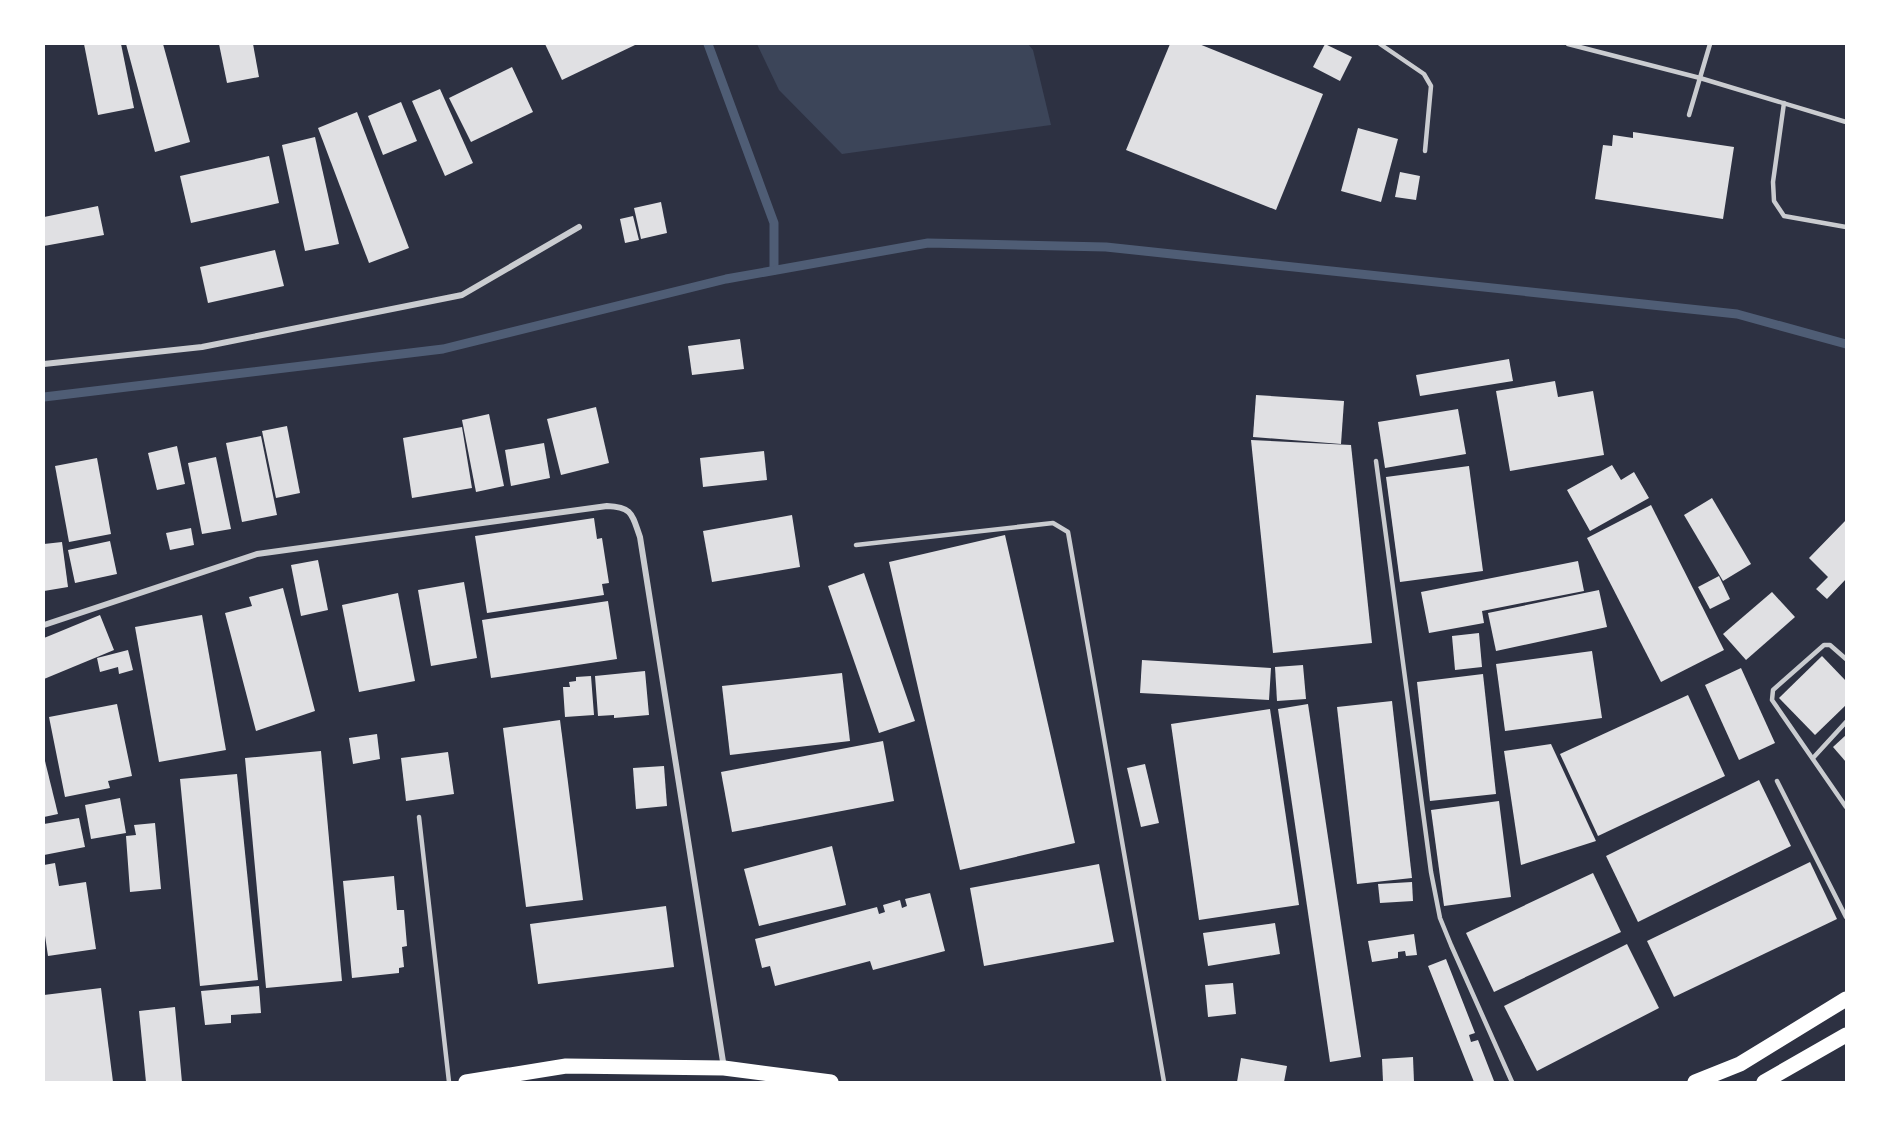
<svg xmlns="http://www.w3.org/2000/svg" width="1890" height="1126" font-family="'PT Sans Narrow',sans-serif">
<rect width="100%" height="100%" fill="#2d3142"/>
<path fill="#3c4559" d="M757 44H1028L1033 50 1051 125 842 154 779 90Z"/>
<g fill="none" stroke-linecap="round" stroke-linejoin="round">
<g stroke="#4f5d75" stroke-width="9">
<path d="M708 44 774 223V270"/>
<path d="M44 397 443 349 726 279 928 243 1106 247 1737 314 1846 344"/>
</g>
</g>
<g fill="#e0e0e3">
<path d="M84 44H121L134 108 98 115Z"/>
<path d="M126 44H163L190 142 155 152Z"/>
<path d="M219 44H253L259 77 227 83Z"/>
<path d="M545 44H634L635 45 562 80Z"/>
<path d="M1170 44H1199L1323 94 1276 210 1126 150Z"/>
<path d="M1325 44 1352 57 1340 81 1313 67Z"/>
<path d="M512 67 533 112 471 142 449 98Z"/>
<path d="M440 89 473 163 445 176 412 101Z"/>
<path d="M401 102 417 141 383 155 368 116Z"/>
<path d="M357 112 409 248 369 263 318 128Z"/>
<path d="M1358 128 1398 139 1381 202 1341 191Z"/>
<path d="M1633 132 1734 147 1723 219 1595 199 1603 145 1612 146 1613 135 1633 138Z"/>
<path d="M315 137 339 244 305 251 282 145Z"/>
<path d="M269 156 279 203 191 223 180 176Z"/>
<path d="M1400 172 1420 176 1416 200 1395 197Z"/>
<path d="M661 202 667 233 641 239 634 208Z"/>
<path d="M98 206 104 235 44 246V217Z"/>
<path d="M633 216 639 240 625 243 620 219Z"/>
<path d="M275 250 284 286 208 303 200 267Z"/>
<path d="M740 339 744 369 692 375 688 346Z"/>
<path d="M1509 359 1513 381 1420 396 1416 375Z"/>
<path d="M1555 381 1558 397 1593 391 1604 455 1510 471 1496 391Z"/>
<path d="M1256 395 1344 401 1341 444 1253 437Z"/>
<path d="M596 407 609 463 561 475 547 419Z"/>
<path d="M1458 409 1466 454 1385 468 1378 422Z"/>
<path d="M489 414 504 486 476 492 462 420Z"/>
<path d="M287 426 300 493 276 498 262 431Z"/>
<path d="M462 427 472 488 412 498 403 438Z"/>
<path d="M261 436 277 515 242 522 226 443Z"/>
<path d="M1251 440 1351 445 1372 643 1273 653Z"/>
<path d="M544 443 550 478 511 486 505 450Z"/>
<path d="M177 446 185 484 157 490 148 453Z"/>
<path d="M764 451 767 480 703 487 700 458Z"/>
<path d="M216 457 231 529 202 534 188 463Z"/>
<path d="M97 458 111 534 69 542 55 466Z"/>
<path d="M1612 465 1621 480 1634 472 1649 498 1590 531 1567 490Z"/>
<path d="M1469 466 1483 571 1400 582 1386 477Z"/>
<path d="M1712 498 1751 564 1723 581 1684 515Z"/>
<path d="M1651 505 1724 650 1661 682 1587 538Z"/>
<path d="M792 515 800 567 712 582 703 531Z"/>
<path d="M594 518 597 539 602 538 609 583 602 584 604 595 487 613 475 536Z"/>
<path d="M1846 520V579L1827 599 1816 589 1828 577 1809 558Z"/>
<path d="M191 528 194 545 170 550 166 533Z"/>
<path d="M1005 535 1075 843 960 870 889 562Z"/>
<path d="M110 541 117 574 75 583 68 550Z"/>
<path d="M62 542 68 587 44 591V544Z"/>
<path d="M318 560 328 610 301 616 291 565Z"/>
<path d="M1578 561 1584 591 1482 611 1484 623 1429 633 1421 592Z"/>
<path d="M864 573 915 721 879 733 828 586Z"/>
<path d="M1719 576 1730 599 1710 609 1698 587Z"/>
<path d="M464 582 477 658 431 666 418 590Z"/>
<path d="M283 588 315 711 256 731 225 613 252 606 249 597Z"/>
<path d="M1599 590 1607 627 1496 651 1488 613Z"/>
<path d="M1772 592 1795 617 1746 660 1723 634Z"/>
<path d="M398 593 415 681 359 692 342 605Z"/>
<path d="M608 601 617 659 491 678 482 620Z"/>
<path d="M100 615 114 650 44 679V638Z"/>
<path d="M202 615 226 750 159 762 135 627Z"/>
<path d="M1479 633 1482 667 1455 670 1452 636Z"/>
<path d="M128 650 133 670 119 674 118 667 100 672 97 658Z"/>
<path d="M1592 651 1602 718 1505 731 1496 664Z"/>
<path d="M1822 656 1846 681V705L1815 735 1779 698Z"/>
<path d="M1142 660 1271 668 1269 700 1140 693Z"/>
<path d="M1303 665 1306 699 1277 701 1275 667Z"/>
<path d="M1741 668 1775 743 1739 760 1705 685Z"/>
<path d="M645 671 649 715 614 718V715L598 716 595 676Z"/>
<path d="M842 673 850 741 730 755 722 686Z"/>
<path d="M1483 674 1496 794 1430 801 1417 682Z"/>
<path d="M591 676 594 715 565 717 563 687H570L569 682 576 681V677Z"/>
<path d="M1688 695 1725 776 1598 836 1560 754Z"/>
<path d="M1392 701 1412 878 1357 884 1337 707Z"/>
<path d="M117 704 132 776 108 781 110 788 65 797 49 717Z"/>
<path d="M1308 704 1361 1057 1330 1062 1278 709Z"/>
<path d="M1270 709 1299 905 1199 920 1171 724Z"/>
<path d="M560 720 583 900 526 907 503 728Z"/>
<path d="M377 734 380 759 353 764 349 738Z"/>
<path d="M1846 735V762L1833 747Z"/>
<path d="M883 741 894 801 732 832 721 772Z"/>
<path d="M1551 744 1596 841 1521 865 1504 751Z"/>
<path d="M321 751 342 981 266 988 245 758Z"/>
<path d="M448 752 454 794 406 801 401 758Z"/>
<path d="M44 757 58 814 44 817Z"/>
<path d="M1145 764 1159 823 1141 827 1127 768Z"/>
<path d="M664 766 667 806 636 809 633 768Z"/>
<path d="M237 774 258 980 200 986 180 779Z"/>
<path d="M1759 780 1791 846 1638 922 1606 856Z"/>
<path d="M120 798 126 833 91 839 85 805Z"/>
<path d="M1499 801 1511 897 1444 906 1431 810Z"/>
<path d="M79 818 85 847 44 855V824Z"/>
<path d="M155 823 161 889 130 892 126 836 136 835 134 825Z"/>
<path d="M832 846 846 905 759 926 744 869Z"/>
<path d="M1810 862 1837 919 1674 997 1647 941Z"/>
<path d="M55 863 59 886 86 882 96 949 48 956 44 929V865Z"/>
<path d="M1099 864 1114 942 984 966 970 888Z"/>
<path d="M1593 873 1621 932 1494 992 1466 933Z"/>
<path d="M394 876 397 910H404L407 946 402 947 404 967 399 968V973L352 978 343 881Z"/>
<path d="M1412 882 1413 901 1380 903 1378 884Z"/>
<path d="M930 893 945 951 873 970 870 961 775 986 770 966 762 968 755 939 877 907 879 914 885 912 883 905 900 900 902 908 907 906 905 899Z"/>
<path d="M666 906 674 967 538 984 530 924Z"/>
<path d="M1275 923 1280 954 1208 966 1203 933Z"/>
<path d="M1414 934 1417 955 1406 956 1405 951 1398 952V958L1372 962 1368 941Z"/>
<path d="M1627 944 1659 1008 1537 1071 1504 1006Z"/>
<path d="M1446 959 1475 1033 1469 1035 1471 1042 1478 1040 1494 1081 1492 1082H1474L1428 966Z"/>
<path d="M1233 983 1236 1014 1208 1017 1205 985Z"/>
<path d="M259 986 261 1013 231 1015V1023L205 1025 201 991Z"/>
<path d="M101 988 113 1082H44V995Z"/>
<path d="M175 1007 182 1082H146L139 1011Z"/>
<path d="M1413 1057 1414 1082H1383L1382 1059Z"/>
<path d="M1241 1058 1287 1066 1284 1082H1237Z"/>
</g>
<g fill="none" stroke-linecap="round" stroke-linejoin="round">
<g stroke="#caccd0" stroke-width="4.5">
<path d="M1380 44 1424 74 1431 86 1425 151"/>
<path d="M1568 44 1700 78 1846 122"/>
<path d="M1784 103 1773 182 1774 201 1784 216 1846 227"/>
<path d="M1689 115 1710 44"/>
<path d="M1376 461 1431 872 1440 918 1451 945 1512 1082"/>
<path d="M856 545 1053 523 1068 532 1164 1082"/>
<path d="M1846 659 1830 645H1824L1773 690 1772 700 1846 807"/>
<path d="M1813 758 1846 722"/>
<path d="M1777 781 1846 917"/>
<path d="M419 817 449 1082"/>
</g>
<g stroke="#caccd0" stroke-width="6">
<path d="M44 364 202 347 462 295 579 227"/>
<path d="M44 625 257 554 607 506C633 507 632 515 640 537L724 1068"/>
</g>
<g stroke="#fff" stroke-width="15">
<path d="M466 1082 566 1066 724 1068 831 1082"/>
<path d="M1695 1082 1740 1064 1846 999"/>
<path d="M1764 1082 1846 1035"/>
</g>
</g>
<rect width="1890" height="1126" fill="none" stroke="#ffffff" stroke-width="90"/>
</svg>
